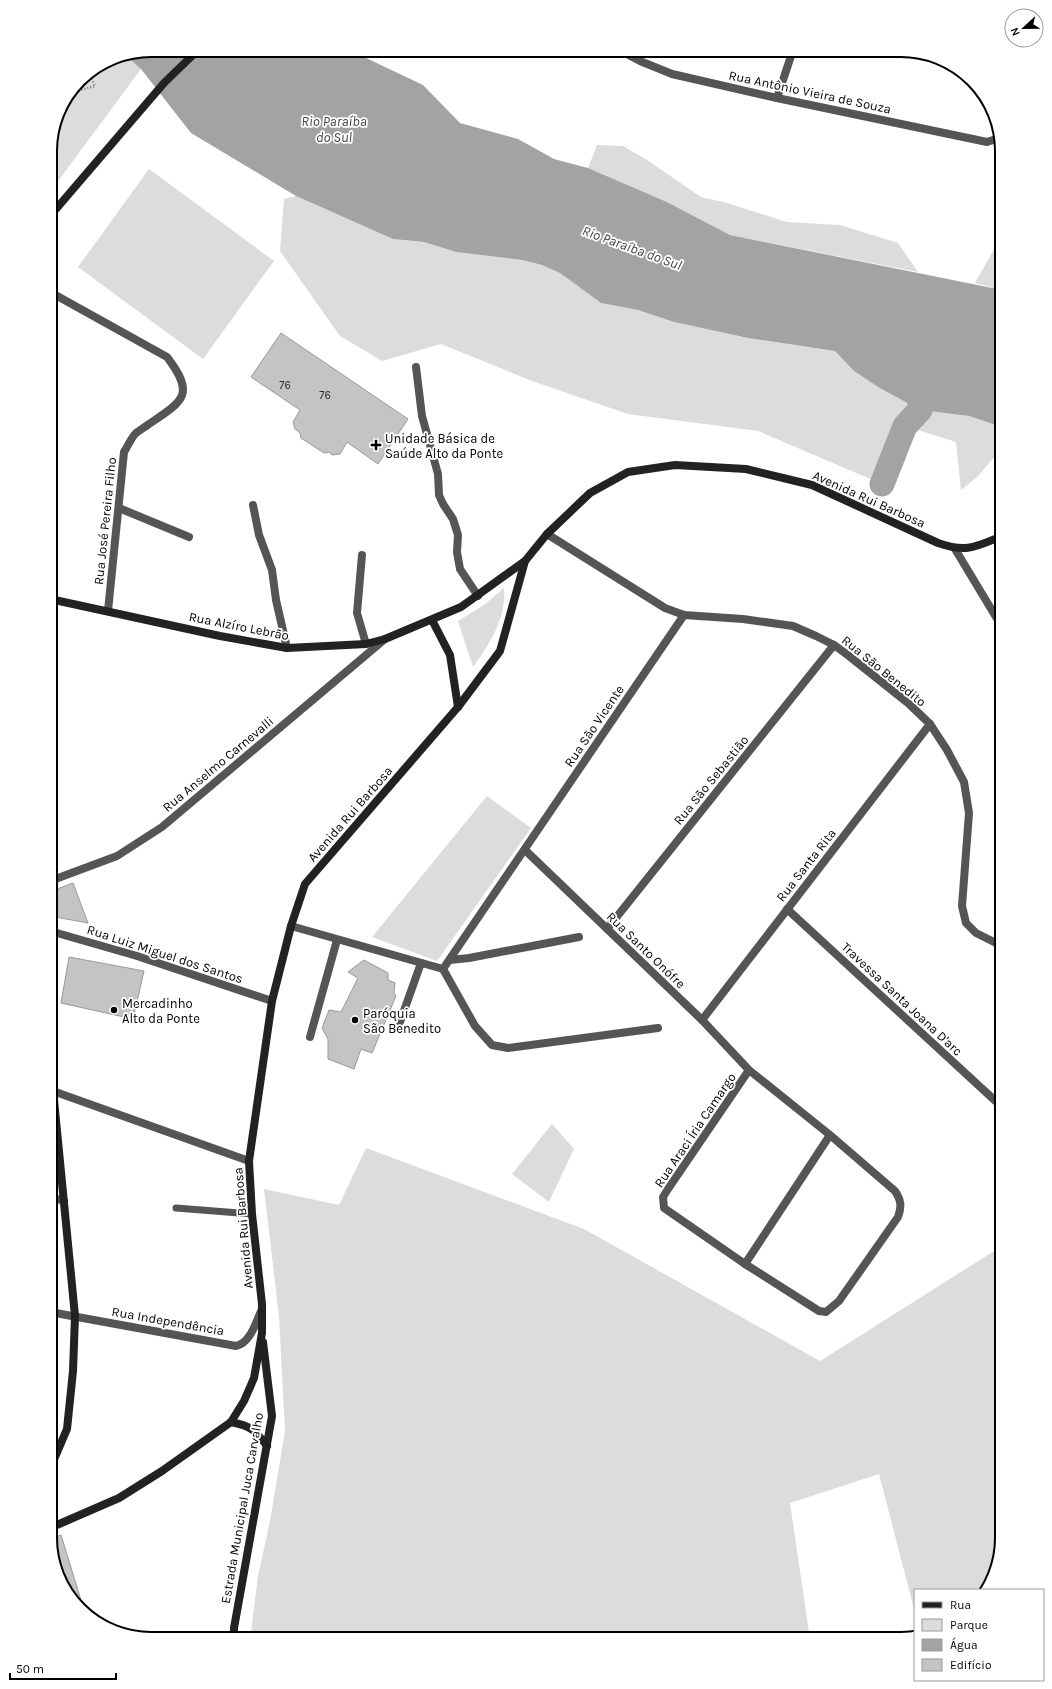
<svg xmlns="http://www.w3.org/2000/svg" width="1052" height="1689" font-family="Karla,sans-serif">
<rect width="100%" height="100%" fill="#fff"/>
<g fill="#dcdcdc">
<path d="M125 55 141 69 50 192V144L58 112 80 79 112 58Z"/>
<path d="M597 145 623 146 647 160 701 197 727 203 787 222 840 225 898 243 918 272 730 235 667 202 588 168Z"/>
<path d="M149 169 274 261 203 359 78 267Z"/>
<path d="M296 196 393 239 424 242 456 252 522 260 542 265 560 273 601 303 638 310 674 322 748 338 835 351 854 371 878 387 920 410 969 416 1002 427V448L978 476 961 490 956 442 905 426 882 484 758 431 628 414 532 381 441 344 382 361 340 336 280 251 284 199Z"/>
<path d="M999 240H1002V290L975 283Z"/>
<path d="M504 588C507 617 489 645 473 667L458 621 484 605Z"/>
<path d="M487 796 531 828 437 961 372 937Z"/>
<path d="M552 1124 574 1149 549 1202 512 1174Z"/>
<path d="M366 1148 584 1229 820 1361 1002 1246V1538L988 1589 987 1590H915V1613L879 1474 790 1503 810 1639H250L258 1576 270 1521 285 1431 279 1316 264 1189 339 1205Z"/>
</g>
<path fill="#a3a3a3" d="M151 50H352L364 57 423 85 460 123 518 139 554 159 588 168 667 202 730 235 1002 290V427L969 416 920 410 878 387 854 371 835 351 748 338 674 322 638 310 601 303 560 273 542 265 522 260 456 252 424 242 393 239 296 196 191 133 141 69 125 55Z"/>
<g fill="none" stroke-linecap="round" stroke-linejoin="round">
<path stroke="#a3a3a3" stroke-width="25" d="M882 484 905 426 920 410 919 376"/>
</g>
<g fill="#c4c4c4" stroke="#999">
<path d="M281 333 408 419 378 464 347 442 340 454 332 455 329 452 324 453 301 438 300 433 295 429 293 422 300 410 251 377Z"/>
<path d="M73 883 88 923 50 916V896L57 889Z"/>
<path d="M69 957 144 971 133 1019 61 1003Z"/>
<path d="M364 960 388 973V980L395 983 394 993 396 996 372 1053 361 1049 354 1069 328 1059V1039L322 1028 329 1010 341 1012 358 978 348 972Z"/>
<path d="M61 1535 84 1610 60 1583 50 1539Z"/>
</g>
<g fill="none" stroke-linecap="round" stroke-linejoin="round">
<path stroke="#777" stroke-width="2.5" stroke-dasharray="1 2" stroke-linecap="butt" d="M70 93 95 86 89 73"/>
<path stroke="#555" stroke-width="7" d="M176 1208 252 1214"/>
<g stroke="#555" stroke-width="8">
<path d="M619 50 640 61 672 74 777 98 987 142 999 138"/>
<path d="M777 98 793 50"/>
<path d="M50 292 167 357C196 395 183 401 149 424 145 427 140 430 136 433 131 438 128 446 124 452L108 611"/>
<path d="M416 367 422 416 438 474 439 495 443 504 453 519 458 535 457 552 460 569 478 596"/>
<path d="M253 505 259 535 272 570 276 600 287 648"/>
<path d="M119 508 189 537"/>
<path d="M547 534 665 608 684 615 743 619 793 626 816 636 834 645 849 656 908 703 930 724 947 750 964 782 969 813 962 906 966 923 976 933 1002 946"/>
<path d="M955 549 1002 627"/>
<path d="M362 555 357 613 366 644"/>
<path d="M525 850 702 1020 749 1070 830 1135 895 1191C901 1200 902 1206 898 1217L839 1301 826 1312 819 1311 745 1264 664 1208 663 1197 668 1189 749 1070"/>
<path d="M50 881 117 856 162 827 385 639"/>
<path d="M787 909 1002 1107"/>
<path d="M291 926 443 969 684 615"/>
<path d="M607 929 834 645"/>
<path d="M50 931 137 956 272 1001"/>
<path d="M450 960 469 958 579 937"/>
<path d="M443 969 475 1026 492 1045 508 1048 658 1028"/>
<path d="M702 1020 930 724"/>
<path d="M400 1022 421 963"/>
<path d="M310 1037 337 940"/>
<path d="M50 1090 249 1161"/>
<path d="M50 1197 64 1201"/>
<path d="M745 1264 830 1135"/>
<path d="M50 1312 236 1346C251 1343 256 1321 262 1309"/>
</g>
<g stroke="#222" stroke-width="8">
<path d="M50 216 164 83 198 50"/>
<path d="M50 599 220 636 287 648 366 644 385 639 461 607 525 561"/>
<path d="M432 620 450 655 458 707"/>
<path d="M231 1422C251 1426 255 1430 267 1446"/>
<path d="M50 1469 67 1429 73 1371 75 1316 50 1059"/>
<path d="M50 1528 119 1498 162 1471 231 1422 244 1401 254 1378 262 1333V1304L252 1214 249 1161 272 1001 291 926 305 884 458 707 500 651 525 561 547 534 590 493 628 472 675 465 746 469 812 485 938 543C967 553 975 547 1002 536"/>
<path d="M234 1639V1628L272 1416 263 1342"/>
</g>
</g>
<g fill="#000" stroke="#fff" stroke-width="1.5">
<path d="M374 439h4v4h4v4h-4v4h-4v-4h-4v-4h4z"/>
<circle cx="114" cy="1010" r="4"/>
<circle cx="355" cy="1020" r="4"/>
</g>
<g text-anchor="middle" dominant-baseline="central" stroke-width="3.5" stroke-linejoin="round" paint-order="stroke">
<g font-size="11" fill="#313131">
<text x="285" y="385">76</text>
<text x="325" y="395">76</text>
</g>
<g font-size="13" fill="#000" stroke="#fff">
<text transform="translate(810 92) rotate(12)">Rua Antônio Vieira de Souza</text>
<text transform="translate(869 499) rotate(24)">Avenida Rui Barbosa</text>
<text transform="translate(105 521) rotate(-84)">Rua José Pereira Filho</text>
<text transform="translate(239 626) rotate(11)">Rua Alzíro Lebrão</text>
<text transform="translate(884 671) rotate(39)">Rua São Benedito</text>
<text transform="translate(594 726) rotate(-56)">Rua São Vicente</text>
<text transform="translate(218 764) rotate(-40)">Rua Anselmo Carnevalli</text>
<text transform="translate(711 780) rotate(-51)">Rua São Sebastião</text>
<text transform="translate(350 814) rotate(-49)">Avenida Rui Barbosa</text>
<text transform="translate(806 865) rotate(-52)">Rua Santa Rita</text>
<text transform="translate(646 950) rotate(44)">Rua Santo Onófre</text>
<text transform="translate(165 954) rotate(18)">Rua Luiz Miguel dos Santos</text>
<text transform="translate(902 999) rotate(43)">Travessa Santa Joana D'arc</text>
<text transform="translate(695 1130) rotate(-56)">Rua Araci Íria Camargo</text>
<text transform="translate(243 1228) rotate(-95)">Avenida Rui Barbosa</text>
<text transform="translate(168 1321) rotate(10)">Rua Independência</text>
<text transform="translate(242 1508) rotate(-80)">Estrada Municipal Juca Carvalho</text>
</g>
<g font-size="13" fill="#000" stroke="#fff" text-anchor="start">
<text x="385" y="438">Unidade Básica de<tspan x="385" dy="15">Saúde Alto da Ponte</tspan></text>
<text x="122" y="1003">Mercadinho<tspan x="122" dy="15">Alto da Ponte</tspan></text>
<text x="363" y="1013">Paróquia<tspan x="363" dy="15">São Benedito</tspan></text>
</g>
<g font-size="14" font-style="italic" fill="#444" stroke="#fff">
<text x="334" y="121">Rio Paraíba<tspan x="334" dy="16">do Sul</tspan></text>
<text transform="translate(632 248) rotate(20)">Rio Paraíba do Sul</text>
</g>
</g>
<path d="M0 0H1052V1689H0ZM151 57H901A94 94 0 0 1 995 151V1538A94 94 0 0 1 901 1632H151A94 94 0 0 1 57 1538V151A94 94 0 0 1 151 57Z" fill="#fff" fill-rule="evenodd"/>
<path fill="none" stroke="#000" stroke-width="2" d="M151 57H901A94 94 0 0 1 995 151V1538A94 94 0 0 1 901 1632H151A94 94 0 0 1 57 1538V151A94 94 0 0 1 151 57Z"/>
<rect x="914" y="1589" width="130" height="92" fill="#ffffff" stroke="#999999"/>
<rect x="922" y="1602" width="20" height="6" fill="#222222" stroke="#999999"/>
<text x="950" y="1609" font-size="12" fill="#000000">Rua</text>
<rect x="922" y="1619" width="20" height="12" fill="#dcdcdc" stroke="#999999"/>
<text x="950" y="1629" font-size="12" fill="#000000">Parque</text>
<rect x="922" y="1639" width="20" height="12" fill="#a3a3a3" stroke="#999999"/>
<text x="950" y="1649" font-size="12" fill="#000000">Água</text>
<rect x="922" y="1659" width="20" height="12" fill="#c4c4c4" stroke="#999999"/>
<text x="950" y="1669" font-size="12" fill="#000000">Edifício</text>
<g transform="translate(1024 28) rotate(248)"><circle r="19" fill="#ffffff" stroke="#999999"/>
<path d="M0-3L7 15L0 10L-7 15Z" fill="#000000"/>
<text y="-6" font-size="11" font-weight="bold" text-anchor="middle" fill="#000000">N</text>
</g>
<path d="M10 1673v6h106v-6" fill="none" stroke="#000000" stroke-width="2"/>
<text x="16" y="1673" font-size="12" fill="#000000" stroke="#ffffff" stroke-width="3" paint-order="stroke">50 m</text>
</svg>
